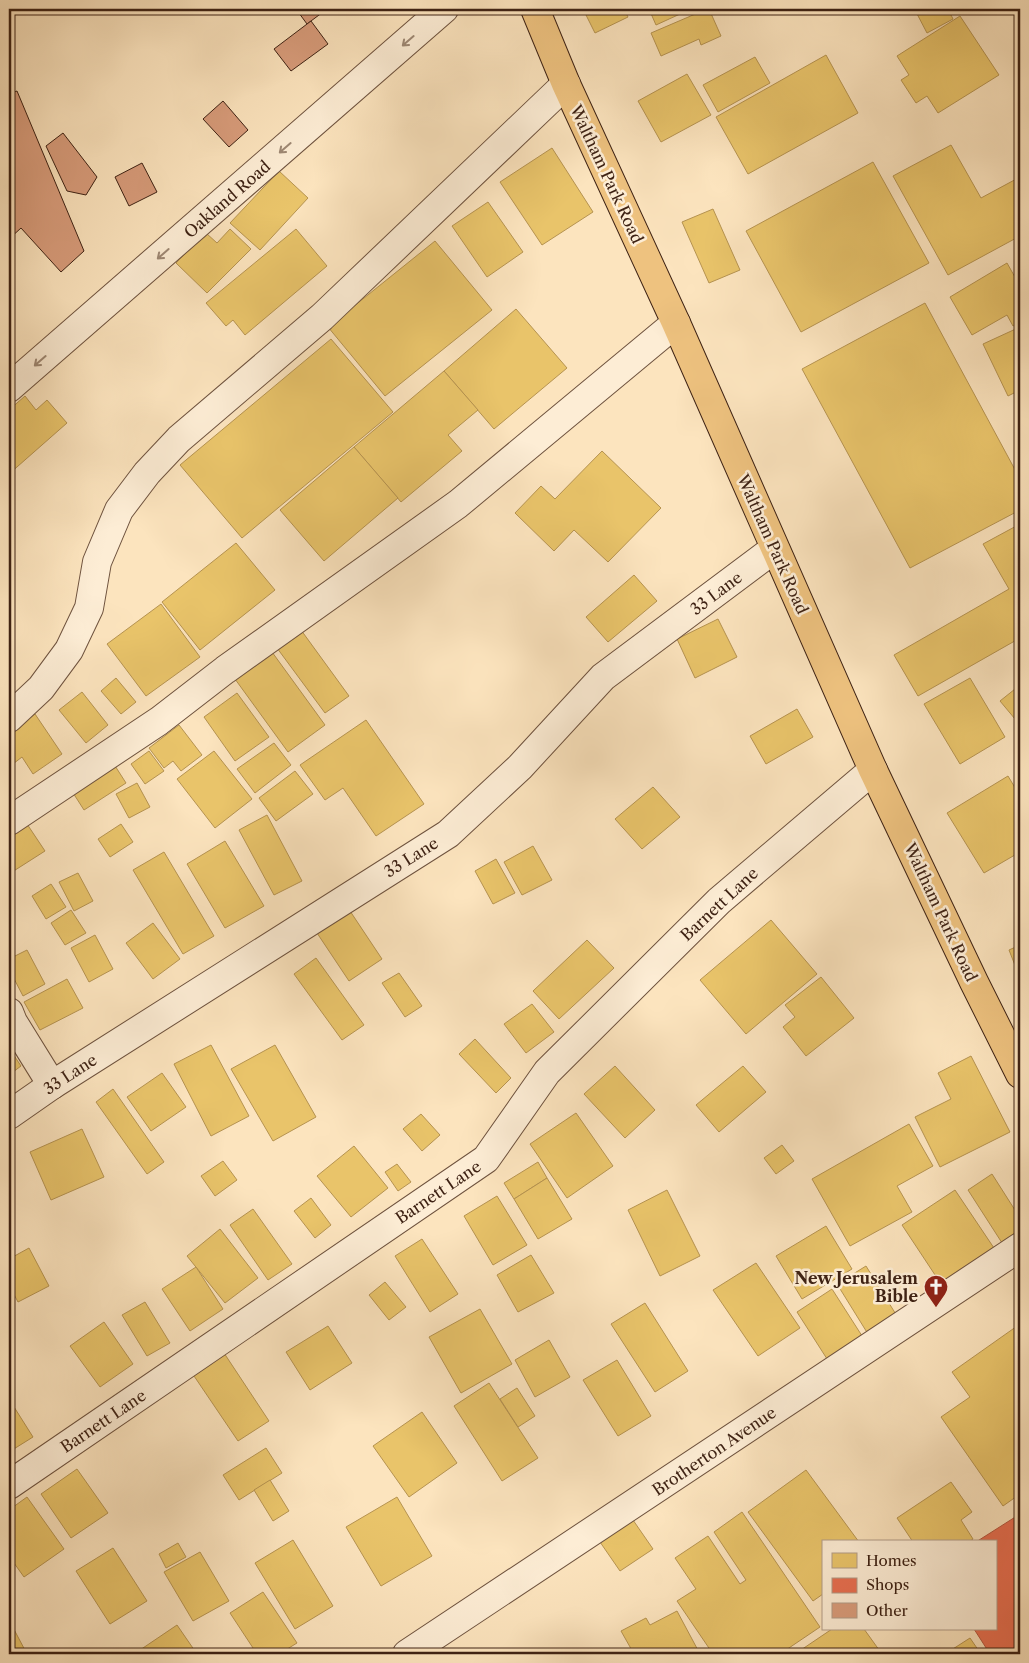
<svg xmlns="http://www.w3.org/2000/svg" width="1029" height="1663" font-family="'Libre Caslon Text',serif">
<rect width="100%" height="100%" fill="#fce4be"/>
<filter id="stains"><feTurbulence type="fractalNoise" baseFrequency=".004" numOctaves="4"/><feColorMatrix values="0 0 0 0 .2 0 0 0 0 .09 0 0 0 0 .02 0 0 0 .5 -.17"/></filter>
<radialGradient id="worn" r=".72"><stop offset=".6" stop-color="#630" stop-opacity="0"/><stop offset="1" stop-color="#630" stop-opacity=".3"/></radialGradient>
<g fill="#e9c46a" stroke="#b69350">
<path d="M583 9H624L628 17 595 33Z"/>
<path d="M649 9H691L656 25Z"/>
<path d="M707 9H709L721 36 701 45 699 39 661 56 651 33Z"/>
<path d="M917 9H948L953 19 927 33 915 10Z"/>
<path d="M960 16 999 75 938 113 927 96 916 103 901 80 909 75 897 56Z"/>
<path d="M826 55 858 113 748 174 716 117Z"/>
<path d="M755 57 770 83 718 112 703 85Z"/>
<path d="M687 74 711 115 661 142 638 101Z"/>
<path d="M951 145 981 198 1020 177V236L948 275 893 176Z"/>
<path d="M552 148 593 212 542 245 500 182Z"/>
<path d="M873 162 929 263 801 332 746 231Z"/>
<path d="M279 171 308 198 260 250 230 223Z"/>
<path d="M488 202 523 252 487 277 452 226Z"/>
<path d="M713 209 740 270 709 283 682 222Z"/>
<path d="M230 229 251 249 207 293 176 263 206 233 217 243Z"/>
<path d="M296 229 327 266 245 335 233 320 226 326 206 303Z"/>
<path d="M435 241 492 310 385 396 328 327Z"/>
<path d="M1007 263 1020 286V322L1013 326 1007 315 972 335 950 297Z"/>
<path d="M925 303 1020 479V510L910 568 802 369Z"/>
<path d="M516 309 567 368 494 429 444 371Z"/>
<path d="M1020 327V390L1008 396 983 344Z"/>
<path d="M331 339 393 412 242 538 180 465Z"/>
<path d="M444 371 478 410 448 435 462 451 401 502 354 447Z"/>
<path d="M25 396 36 410 47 400 67 423 9 474V410Z"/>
<path d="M354 447 398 498 324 561 280 510Z"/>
<path d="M602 451 661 508 608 562 574 530 554 551 515 513 541 486 555 499Z"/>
<path d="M1020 524V638L918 696 894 655 1009 589 983 544Z"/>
<path d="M236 543 275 590 200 650 162 602Z"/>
<path d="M634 575 657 601 608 642 586 617Z"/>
<path d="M161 604 200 657 146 696 107 644Z"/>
<path d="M718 619 737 657 695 678 677 639Z"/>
<path d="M301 630 349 696 325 713 277 648Z"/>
<path d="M272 652 325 725 288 752 235 679Z"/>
<path d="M116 678 136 702 121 714 101 691Z"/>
<path d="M970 678 1005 737 960 764 924 704Z"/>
<path d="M1020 685V725L1000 701Z"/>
<path d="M82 692 108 725 86 743 59 710Z"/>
<path d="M237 693 269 737 235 761 204 717Z"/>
<path d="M797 709 813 737 766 764 750 736Z"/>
<path d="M35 714 62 754 33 774 22 757 9 767V732Z"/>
<path d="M366 720 424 804 376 836 343 788 325 800 300 765Z"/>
<path d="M179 725 202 755 181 771 173 761 164 768 149 748Z"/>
<path d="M274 743 291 765 255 793 237 769Z"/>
<path d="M149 751 164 771 145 784 131 764Z"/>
<path d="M214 751 252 799 215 828 177 779Z"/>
<path d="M110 758 126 783 84 810 68 785Z"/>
<path d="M295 771 313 794 276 821 259 798Z"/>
<path d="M1008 776 1017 791 1020 790V852L984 873 947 813Z"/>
<path d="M137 783 150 807 129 818 116 794Z"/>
<path d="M653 787 680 817 642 849 615 819Z"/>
<path d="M267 815 302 881 274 895 239 830Z"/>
<path d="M27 824 45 851 9 874V835Z"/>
<path d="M121 824 133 842 110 857 98 839Z"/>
<path d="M225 841 264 906 225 928 187 864Z"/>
<path d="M533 846 552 880 522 895 504 862Z"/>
<path d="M164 852 214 936 183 954 133 870Z"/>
<path d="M496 859 515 893 493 904 475 871Z"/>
<path d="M78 873 93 901 74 911 59 882Z"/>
<path d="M51 884 66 907 46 919 32 896Z"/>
<path d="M71 910 86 933 65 945 51 923Z"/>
<path d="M350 911 382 959 349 981 317 933Z"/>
<path d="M771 920 817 974 746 1034 700 980Z"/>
<path d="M153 923 180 959 153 979 126 943Z"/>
<path d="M95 935 113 969 89 982 71 948Z"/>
<path d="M587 940 614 968 559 1019 533 991Z"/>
<path d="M1020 945V978L1009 950Z"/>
<path d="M27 950 45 984 23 996 9 969V959Z"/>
<path d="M316 958 364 1025 342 1040 294 974Z"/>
<path d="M399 973 422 1006 405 1017 382 983Z"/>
<path d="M821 977 854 1018 806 1056 783 1027 795 1017 785 1005Z"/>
<path d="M67 979 83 1008 40 1030 24 1002Z"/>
<path d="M532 1004 554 1032 526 1053 504 1024Z"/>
<path d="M475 1039 511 1078 496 1093 459 1054Z"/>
<path d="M211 1045 249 1116 211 1136 174 1064Z"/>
<path d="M275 1045 316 1117 273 1141 231 1069Z"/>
<path d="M9 1048 21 1066 9 1075Z"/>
<path d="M971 1056 1010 1132 940 1167 915 1117 951 1099 938 1073Z"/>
<path d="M615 1066 655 1110 625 1138 584 1094Z"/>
<path d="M743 1066 766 1092 719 1132 696 1105Z"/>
<path d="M162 1073 186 1107 151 1131 127 1097Z"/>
<path d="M113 1089 164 1162 147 1174 96 1102Z"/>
<path d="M576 1113 613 1166 567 1198 530 1144Z"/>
<path d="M421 1114 440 1135 422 1151 403 1129Z"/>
<path d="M909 1124 933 1166 897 1186 912 1212 850 1246 812 1179Z"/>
<path d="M82 1129 104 1177 51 1200 30 1152Z"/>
<path d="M782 1145 794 1161 776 1174 764 1158Z"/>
<path d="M354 1146 388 1188 351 1217 317 1176Z"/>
<path d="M223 1161 237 1180 215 1196 201 1176Z"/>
<path d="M538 1162 547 1178 514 1199 504 1183Z"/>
<path d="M397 1164 411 1182 398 1191 385 1172Z"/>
<path d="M992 1174 1020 1218V1236L1004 1246 968 1190Z"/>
<path d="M547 1178 572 1219 538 1239 514 1199Z"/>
<path d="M667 1190 700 1256 660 1276 628 1210Z"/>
<path d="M955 1190 998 1254 945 1290 902 1225Z"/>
<path d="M497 1196 527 1245 493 1265 464 1216Z"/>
<path d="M311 1198 331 1225 315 1238 294 1211Z"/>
<path d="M253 1209 292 1264 268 1280 230 1225Z"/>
<path d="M826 1226 852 1269 802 1299 776 1256Z"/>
<path d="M220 1229 258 1278 225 1303 187 1256Z"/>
<path d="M422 1239 458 1294 430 1312 395 1256Z"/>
<path d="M29 1248 49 1286 18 1302 9 1285V1259Z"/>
<path d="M531 1255 554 1293 518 1312 497 1275Z"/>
<path d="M756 1263 800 1328 758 1356 713 1290Z"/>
<path d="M866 1266 897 1316 868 1334 837 1284Z"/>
<path d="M196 1267 223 1309 190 1331 162 1289Z"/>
<path d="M385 1282 406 1307 389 1320 369 1295Z"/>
<path d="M832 1289 864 1339 829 1362 797 1312Z"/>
<path d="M145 1302 170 1343 147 1356 122 1315Z"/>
<path d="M645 1303 688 1371 655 1392 611 1324Z"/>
<path d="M480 1309 512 1364 461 1393 429 1337Z"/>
<path d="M104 1322 133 1364 100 1387 70 1346Z"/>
<path d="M1020 1324V1494L1003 1506 941 1417 970 1397 952 1372Z"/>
<path d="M328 1326 352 1363 310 1390 286 1352Z"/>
<path d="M549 1340 570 1377 535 1397 515 1360Z"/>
<path d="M224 1353 269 1421 238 1441 192 1373Z"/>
<path d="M617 1360 651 1416 618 1436 583 1380Z"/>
<path d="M489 1383 538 1458 502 1481 454 1406Z"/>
<path d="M517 1388 535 1416 518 1427 500 1399Z"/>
<path d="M9 1399 33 1437 9 1452Z"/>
<path d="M422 1412 457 1463 409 1497 373 1446Z"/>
<path d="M266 1448 282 1473 239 1500 223 1475Z"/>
<path d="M77 1469 108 1513 71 1538 41 1494Z"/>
<path d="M806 1470 859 1542H823V1594L813 1601 748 1512Z"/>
<path d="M270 1480 289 1511 273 1521 254 1490Z"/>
<path d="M951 1482 972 1512 961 1520 973 1539 969 1542H913L897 1518Z"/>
<path d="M27 1497 64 1549 24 1577 9 1556V1510Z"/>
<path d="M397 1497 432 1556 381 1586 346 1527Z"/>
<path d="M742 1512 820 1627 783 1652 784 1653 782 1654H713L677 1601 696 1589 675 1558 708 1536 740 1584 746 1580 714 1532Z"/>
<path d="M633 1520 653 1549 620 1571 600 1542Z"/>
<path d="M293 1540 333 1606 295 1629 255 1563Z"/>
<path d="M178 1543 186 1557 166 1568 159 1554Z"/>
<path d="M113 1548 147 1601 110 1624 76 1571Z"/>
<path d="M200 1552 229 1601 193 1621 164 1572Z"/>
<path d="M263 1592 297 1643 279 1654H257L230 1613Z"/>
<path d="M677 1611 700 1654H634L621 1631 646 1618 650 1625Z"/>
<path d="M9 1620 27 1654H9Z"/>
<path d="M177 1625 197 1654H143L140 1650Z"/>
<path d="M832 1629H864L882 1654H795Z"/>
<path d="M970 1638 981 1654H945Z"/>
</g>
<path fill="#e76f51" stroke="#b4583f" d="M1020 1514V1654H990L974 1629H995V1542H976Z"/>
<g fill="#d89c7b" stroke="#3e2214">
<path d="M296 9H327L307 24Z"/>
<path d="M311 21 328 44 291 71 274 49Z"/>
<path d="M17 91 84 251 61 272 21 228 9 239V182L10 180 9 176V94Z"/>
<path d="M223 101 248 130 229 147 203 119Z"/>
<path d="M63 133 97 177 86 195 67 191 46 146Z"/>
<path d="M142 163 157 192 129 206 115 177Z"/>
</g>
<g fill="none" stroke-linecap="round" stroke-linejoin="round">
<defs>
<g id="minor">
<path d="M9 388 444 9"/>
<path d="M9 718 41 688 69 650 89 608 97 562 119 510 147 473 179 439 322 317 566 84"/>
<path d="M9 821 159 721 225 670 458 504 676 323"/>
<path d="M9 1012 13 1022 52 1085"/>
<path d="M9 1115 52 1085 448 834 520 767 603 677 774 549"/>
<path d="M9 1485 486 1159 547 1072 719 901 873 770"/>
<path d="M407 1654 1020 1247"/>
</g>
<path id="major" d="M535 9 566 84 676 323 873 770 974 982 1020 1074"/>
</defs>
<use href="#minor" stroke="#6e523e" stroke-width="30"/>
<use href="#major" stroke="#3e2214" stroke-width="30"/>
<use href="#minor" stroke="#fdedd5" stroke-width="28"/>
<use href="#major" stroke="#eec27f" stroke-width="28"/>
</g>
<defs><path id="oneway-shaft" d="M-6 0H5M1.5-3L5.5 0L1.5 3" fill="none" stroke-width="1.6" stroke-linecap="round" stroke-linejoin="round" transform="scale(1.25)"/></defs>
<g stroke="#9e8874">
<use href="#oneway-shaft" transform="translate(408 41) rotate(139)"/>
<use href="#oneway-shaft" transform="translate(285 148) rotate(139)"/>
<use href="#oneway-shaft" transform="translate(163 254) rotate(139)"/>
<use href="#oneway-shaft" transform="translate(40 361) rotate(139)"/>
</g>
<defs>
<symbol id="church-pin" viewBox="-11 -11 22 30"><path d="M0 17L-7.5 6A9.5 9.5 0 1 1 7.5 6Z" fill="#8f2418" stroke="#fdedd5"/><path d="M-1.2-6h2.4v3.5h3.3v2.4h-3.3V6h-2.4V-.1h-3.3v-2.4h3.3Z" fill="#fff"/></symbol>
</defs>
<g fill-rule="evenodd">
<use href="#church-pin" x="922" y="1273" width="28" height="38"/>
</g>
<g text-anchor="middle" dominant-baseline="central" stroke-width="5" stroke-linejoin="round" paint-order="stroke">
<g font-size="16" fill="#3e2214" stroke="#fdedd5">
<text transform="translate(607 174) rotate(65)">Waltham Park Road</text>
<text transform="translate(227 199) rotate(-41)">Oakland Road</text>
<text transform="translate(773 544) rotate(66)">Waltham Park Road</text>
<text transform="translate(716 593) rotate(-37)">33 Lane</text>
<text transform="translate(411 857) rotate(-32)">33 Lane</text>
<text transform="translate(719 904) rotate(-43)">Barnett Lane</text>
<text transform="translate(941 912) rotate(65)">Waltham Park Road</text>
<text transform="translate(70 1074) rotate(-33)">33 Lane</text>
<text transform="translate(438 1192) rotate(-34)">Barnett Lane</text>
<text transform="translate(103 1421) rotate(-34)">Barnett Lane</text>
<text transform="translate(714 1451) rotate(-34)">Brotherton Avenue</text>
</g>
<g font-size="16" font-weight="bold" fill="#3e2214" stroke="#fdedd5" text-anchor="end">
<text x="918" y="1278">New Jerusalem<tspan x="918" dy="18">Bible</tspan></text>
</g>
</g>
<rect width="1029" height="1663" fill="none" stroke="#fce4be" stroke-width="30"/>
<rect x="10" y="10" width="1009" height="1643" fill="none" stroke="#3e2214" stroke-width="2.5"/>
<rect x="15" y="15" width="999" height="1633" fill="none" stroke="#3e2214"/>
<rect x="822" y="1540" width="175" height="90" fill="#fdedd5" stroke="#b19c88"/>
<rect x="832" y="1553" width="25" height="15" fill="#e9c46a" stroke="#b19c88"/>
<text x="866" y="1566" font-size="15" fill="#3e2214">Homes</text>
<rect x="832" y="1578" width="25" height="15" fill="#e76f51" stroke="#b19c88"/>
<text x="866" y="1590" font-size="15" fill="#3e2214">Shops</text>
<rect x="832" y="1603" width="25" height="15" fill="#d89c7b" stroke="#b19c88"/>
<text x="866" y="1616" font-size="15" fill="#3e2214">Other</text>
<rect width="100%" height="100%" filter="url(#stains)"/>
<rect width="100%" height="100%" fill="url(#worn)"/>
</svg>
